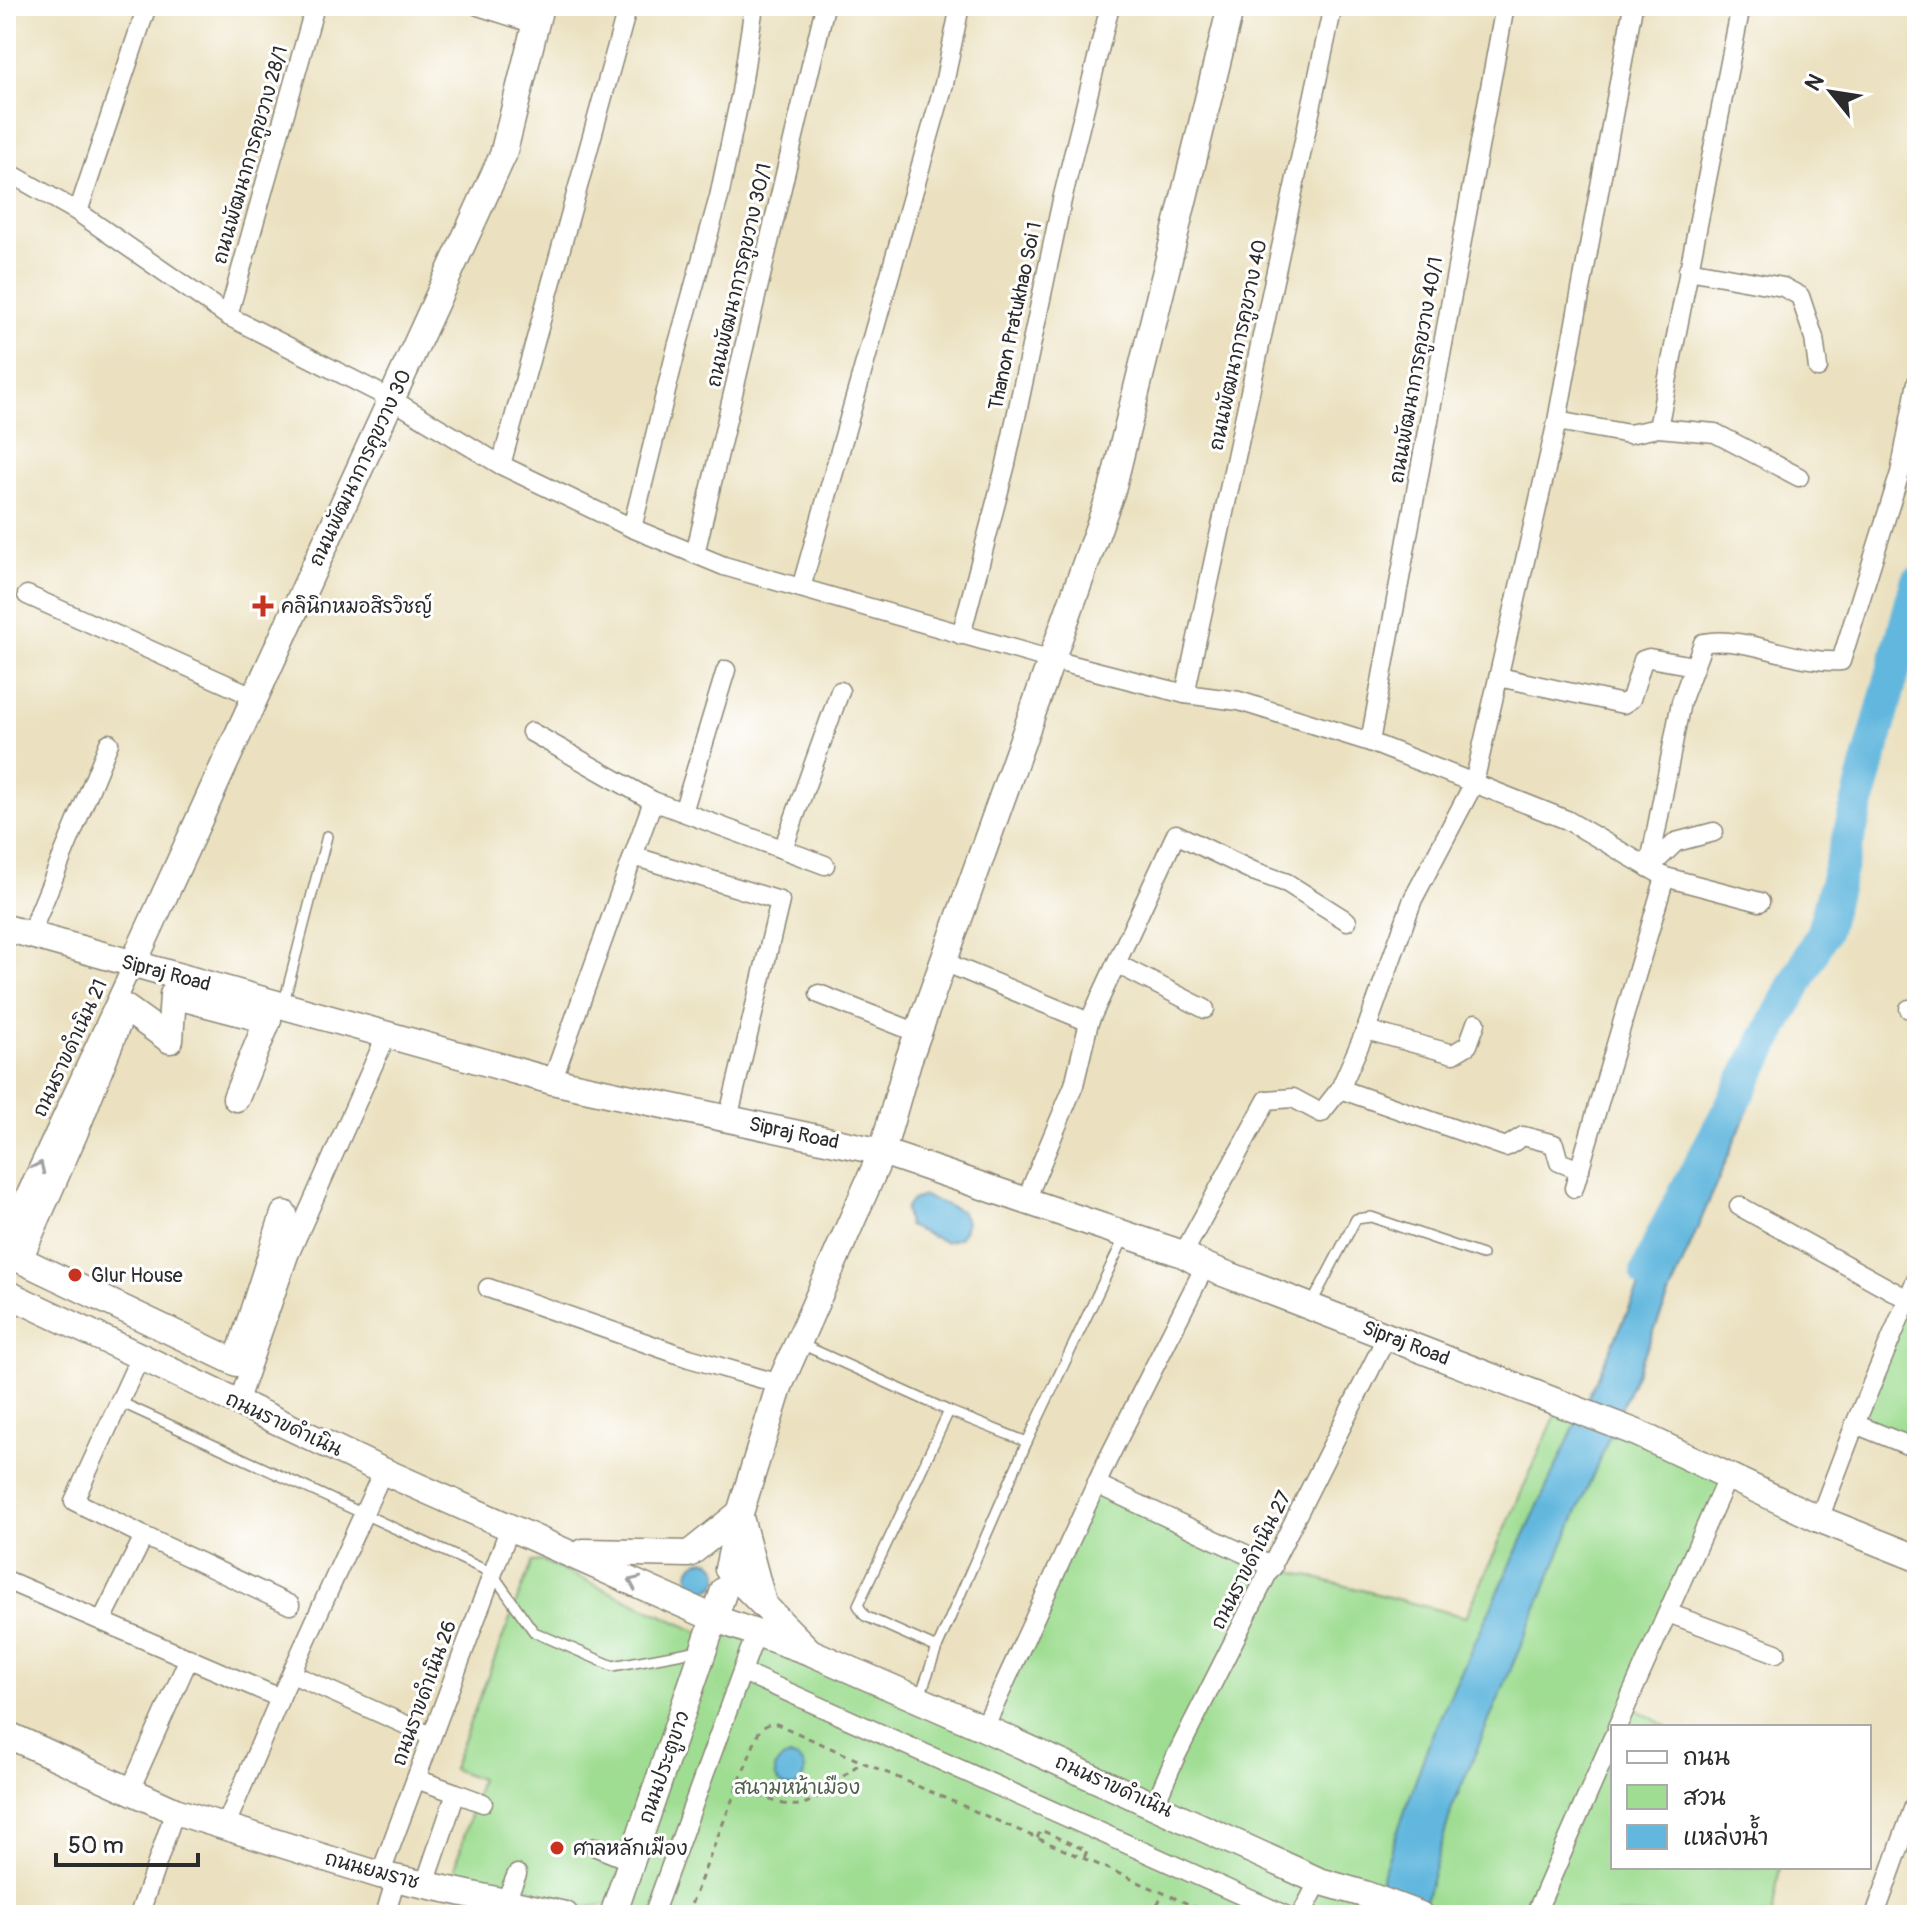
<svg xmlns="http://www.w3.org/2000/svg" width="1923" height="1921" font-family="Pangolin,'Playpen Sans Thai',sans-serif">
<rect width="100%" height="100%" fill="#fff"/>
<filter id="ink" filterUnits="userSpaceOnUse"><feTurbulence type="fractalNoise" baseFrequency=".0125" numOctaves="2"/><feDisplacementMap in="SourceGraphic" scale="16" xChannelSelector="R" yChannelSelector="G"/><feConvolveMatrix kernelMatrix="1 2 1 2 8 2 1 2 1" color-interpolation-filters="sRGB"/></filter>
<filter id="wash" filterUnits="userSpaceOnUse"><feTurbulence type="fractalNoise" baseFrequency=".006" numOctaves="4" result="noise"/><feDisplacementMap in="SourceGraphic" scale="32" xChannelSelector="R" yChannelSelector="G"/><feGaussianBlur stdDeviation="1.8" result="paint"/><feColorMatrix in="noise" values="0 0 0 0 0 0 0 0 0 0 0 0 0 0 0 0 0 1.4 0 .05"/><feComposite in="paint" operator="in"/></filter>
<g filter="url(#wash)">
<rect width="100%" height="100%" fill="#ebe1c0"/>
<g fill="#9fdd92" stroke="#65845e" stroke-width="2">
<path d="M1917 1277V1449L1855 1424Z"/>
<path d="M1561 1403 1728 1476 1628 1705 1668 1727H1613V1867H1780L1772 1915H614L716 1619 984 1728 1096 1484 1273 1567 1466 1617Z"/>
<path d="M542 1561 703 1634 609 1904 587 1907 453 1876 480 1779 452 1769 532 1562Z"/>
</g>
<g fill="#62b7de" stroke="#467184" stroke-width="2">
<path d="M1823 932 1452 1808 1421 1915H1368L1431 1737 1664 1233Z"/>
<path d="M923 1196 961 1211C968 1221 967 1229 959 1238L945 1242 908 1226 905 1209 912 1200Z"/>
<circle cx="704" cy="1575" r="15"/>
<circle cx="790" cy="1772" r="15"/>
</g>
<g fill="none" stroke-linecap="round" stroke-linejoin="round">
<path stroke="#62b7de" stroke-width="34" d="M1647 1273 1664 1233 1823 932 1917 583"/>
</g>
</g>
<g filter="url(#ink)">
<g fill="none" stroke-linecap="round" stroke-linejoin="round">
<defs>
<g id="lane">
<path d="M284 1002 327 836"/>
<path d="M1312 1303 1356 1219 1371 1217 1482 1255"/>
<path d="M801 1344 949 1411 1027 1442 937 1648 920 1696"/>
<path d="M120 1402 492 1573 534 1632 613 1666 699 1650"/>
<path d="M1027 1442 1125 1236"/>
<path d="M937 1648 865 1616 858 1605 949 1411"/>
</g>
<g id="street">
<path d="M478 6 535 24"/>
<path d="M6 171 78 212 228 316 391 399 501 465 632 528 724 566 1045 658 1185 694 1239 701 1370 742 1567 820 1665 877 1760 902"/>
<path d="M78 212 147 6"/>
<path d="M1688 270 1783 287 1800 296 1814 338 1818 368"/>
<path d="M228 316 315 6"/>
<path d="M1557 421 1629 434 1658 428 1715 433 1799 477"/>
<path d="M1658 428 1741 6"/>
<path d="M501 465 628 6"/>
<path d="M632 528 677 347 719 197 741 92 754 6"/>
<path d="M695 554 825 6"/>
<path d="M801 588 944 84 960 6"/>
<path d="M27 595 255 697"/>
<path d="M961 635 1006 464 1062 200 1110 6"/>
<path d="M1499 677 1623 704 1631 699 1643 660 1649 658 1694 666"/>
<path d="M1185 694 1333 6"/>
<path d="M531 732 653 801 825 865"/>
<path d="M1370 742 1505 6"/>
<path d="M683 812 726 670"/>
<path d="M783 849 840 691"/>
<path d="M633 856 780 901 728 1119"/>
<path d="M1649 868 1681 702 1703 643C1747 635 1795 664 1841 661L1900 473 1917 382"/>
<path d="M1649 868 1676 842 1714 832"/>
<path d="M30 935 109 743"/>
<path d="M944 962 1089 1022"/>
<path d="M1117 964 1205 1009"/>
<path d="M819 994 918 1033"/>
<path d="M1909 1009 1917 1012"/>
<path d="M1366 1030 1453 1054 1468 1045 1476 1023"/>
<path d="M552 1081 653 801"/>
<path d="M1340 1089 1506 1147 1523 1136 1554 1144 1559 1162 1580 1170"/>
<path d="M1574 1188 1665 877"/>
<path d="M1026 1200 1074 1085 1089 1022 1176 834 1253 871 1287 883 1347 921"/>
<path d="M1739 1206 1909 1300"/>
<path d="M6 1237 133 964"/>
<path d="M1183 1254 1267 1100 1293 1098 1321 1113 1340 1089 1366 1030 1413 899 1474 783 1557 421 1633 6"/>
<path d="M488 1288 689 1358 780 1384"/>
<path d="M238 1403 289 1255 387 1034"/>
<path d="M1855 1424 1917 1449"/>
<path d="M1096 1484 1273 1567"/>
<path d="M1819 1519 1855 1424 1917 1277"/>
<path d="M144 1536 290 1605"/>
<path d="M6 1580 280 1698"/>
<path d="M1668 1613 1776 1653"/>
<path d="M102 1620 144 1536 74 1501 140 1357"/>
<path d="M743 1672 1285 1915"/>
<path d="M292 1674 431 1736"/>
<path d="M1617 1727 1728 1476"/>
<path d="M984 1728 1107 1461 1205 1266"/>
<path d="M416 1779 456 1793 425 1884"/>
<path d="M130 1790 189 1658"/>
<path d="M456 1793 483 1803"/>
<path d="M1155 1804 1175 1758 1387 1336"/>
<path d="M225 1827 280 1698 383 1471"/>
<path d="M596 1847 631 1861"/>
<path d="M380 1875 510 1527"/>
<path d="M505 1902 517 1874"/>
<path d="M139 1915 175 1811"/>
<path d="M385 1915 396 1878"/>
<path d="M653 1915 756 1633"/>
<path d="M1301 1915 1319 1881"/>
<path d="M1535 1915 1613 1737"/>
<path d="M1875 1915 1917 1798"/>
</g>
<g id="secondary">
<path d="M6 928 552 1081 882 1152 1183 1254 1205 1266 1637 1433 1819 1519 1917 1558"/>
<path d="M133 964 503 155 540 6"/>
<path d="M236 1098 268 1020 173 995 170 1040 124 1007 74 1134 19 1259 237 1363 284 1214"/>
<path d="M6 1293 383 1471 716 1619 810 1652 984 1728 1319 1881 1364 1894 1420 1915"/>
<path d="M741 1521 763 1603"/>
<path d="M584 1552 689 1554 740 1513"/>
<path d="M810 1652 728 1569 740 1513 780 1384 882 1152 908 1061 1112 490 1231 6"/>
<path d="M6 1734 175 1811 380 1875 565 1915"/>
<path d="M613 1915 724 1590"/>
</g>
</defs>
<use href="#lane" stroke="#8b8676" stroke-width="12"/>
<use href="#street" stroke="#8b8676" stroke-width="21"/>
<use href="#secondary" stroke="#8b8676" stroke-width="29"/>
<g stroke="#8b8676" stroke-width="3" stroke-dasharray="6 6" stroke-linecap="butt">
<path d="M736 1786C814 1820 799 1807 862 1762L1214 1915"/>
<path d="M1037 1838 1041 1830 1087 1851 1084 1858"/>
<path d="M687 1915 760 1729 769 1724H777L862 1762"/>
<path d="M1152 1915 1163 1893"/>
</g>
<use href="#lane" stroke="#fff" stroke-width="9"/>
<use href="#street" stroke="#fff" stroke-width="18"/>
<use href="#secondary" stroke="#fff" stroke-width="26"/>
</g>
<defs><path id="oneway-chevron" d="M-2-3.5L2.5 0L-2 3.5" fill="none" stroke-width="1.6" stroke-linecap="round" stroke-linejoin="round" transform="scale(2)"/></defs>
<g stroke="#a0a0a0">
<use href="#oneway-chevron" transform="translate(39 1167) rotate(-65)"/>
<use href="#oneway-chevron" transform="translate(634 1582) rotate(-156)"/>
</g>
</g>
<g fill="#c8321e" stroke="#fff" stroke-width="3">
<path d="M259 594h8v8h8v8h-8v8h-8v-8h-8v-8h8z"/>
<circle cx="75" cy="1275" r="8"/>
<circle cx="557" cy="1848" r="8"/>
</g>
<g text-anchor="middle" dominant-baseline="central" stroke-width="6" stroke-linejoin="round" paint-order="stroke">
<g font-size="20" fill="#2b2b2b" stroke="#fff">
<text transform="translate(250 155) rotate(-74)">ถนนพัฒนาการคูขวาง 28/1</text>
<text transform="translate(739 275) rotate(-77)">ถนนพัฒนาการคูขวาง 30/1</text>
<text transform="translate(1015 316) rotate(-78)">Thanon Pratukhao Soi 1</text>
<text transform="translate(1238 345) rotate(-78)">ถนนพัฒนาการคูขวาง 40</text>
<text transform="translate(1416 370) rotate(-80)">ถนนพัฒนาการคูขวาง 40/1</text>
<text transform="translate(360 468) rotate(-65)">ถนนพัฒนาการคูขวาง 30</text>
<text transform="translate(166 973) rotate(15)">Sipraj Road</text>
<text transform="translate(70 1048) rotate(-65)">ถนนราขดำเนิน 21</text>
<text transform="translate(794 1133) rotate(12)">Sipraj Road</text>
<text transform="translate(1406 1343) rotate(21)">Sipraj Road</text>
<text transform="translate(284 1424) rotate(25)">ถนนราขดำเนิน</text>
<text transform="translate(1251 1560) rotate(-63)">ถนนราขดำเนิน 27</text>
<text transform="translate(424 1693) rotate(-70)">ถนนราขดำเนิน 26</text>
<text transform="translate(664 1767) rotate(-71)">ถนนประตูขาว</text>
<text transform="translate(1114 1786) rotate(24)">ถนนราขดำเนิน</text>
<text transform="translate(372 1870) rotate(15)">ถนนยมราช</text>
</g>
<g font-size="20" fill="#2b2b2b" stroke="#fff" text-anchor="start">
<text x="281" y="606">คลินิกหมอสิรวิชญ์</text>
<text x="91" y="1275">Glur House</text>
<text x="573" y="1848">ศาลหลักเมือง</text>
</g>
<g font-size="20" fill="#4e604a" stroke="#fff">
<text x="797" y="1787">สนามหน้าเมือง</text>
</g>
</g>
<rect width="1923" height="1921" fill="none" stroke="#fff" stroke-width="32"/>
<rect x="1611" y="1725" width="260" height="144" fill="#ffffff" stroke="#aaaaaa" stroke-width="2"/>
<rect x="1627" y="1751" width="40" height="12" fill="#ffffff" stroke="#aaaaaa" stroke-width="2"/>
<text x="1683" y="1765" font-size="24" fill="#2b2b2b">ถนน</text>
<rect x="1627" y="1785" width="40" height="24" fill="#9fdd92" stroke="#aaaaaa" stroke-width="2"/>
<text x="1683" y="1805" font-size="24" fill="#2b2b2b">สวน</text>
<rect x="1627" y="1825" width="40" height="24" fill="#62b7de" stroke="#aaaaaa" stroke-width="2"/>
<text x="1683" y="1845" font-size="24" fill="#2b2b2b">แหล่งน้ำ</text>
<g transform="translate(1831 92) rotate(300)" stroke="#ffffff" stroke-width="6" paint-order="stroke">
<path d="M0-6L14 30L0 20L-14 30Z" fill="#2b2b2b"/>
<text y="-12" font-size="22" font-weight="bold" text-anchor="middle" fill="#2b2b2b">N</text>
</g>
<path d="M56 1853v12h142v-12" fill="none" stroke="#2b2b2b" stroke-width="4"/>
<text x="68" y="1853" font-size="24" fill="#2b2b2b" stroke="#ffffff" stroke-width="6" paint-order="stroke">50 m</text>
</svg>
